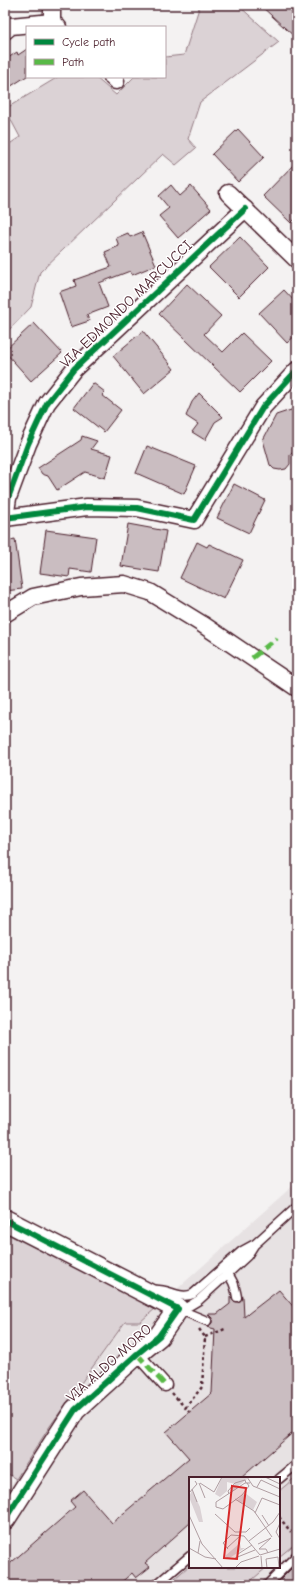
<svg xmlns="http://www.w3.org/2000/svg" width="302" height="1590" font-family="'Comic Neue',sans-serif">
<rect width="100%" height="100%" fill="#f4f2f2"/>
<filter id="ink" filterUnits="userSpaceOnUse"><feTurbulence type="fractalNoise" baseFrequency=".025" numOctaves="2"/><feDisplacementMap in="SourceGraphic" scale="8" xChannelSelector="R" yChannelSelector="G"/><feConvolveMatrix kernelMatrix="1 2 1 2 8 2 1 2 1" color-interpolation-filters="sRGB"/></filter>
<g filter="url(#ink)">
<path fill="#e7e2e3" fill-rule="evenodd" d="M297 1182V1585H5V1494L50 1426 125 1322H140ZM190 1478H279V1567H190Z"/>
<g fill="#dbd2d5" stroke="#927880">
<path d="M200 5H238L279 42 200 102 188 139 196 148 176 165 163 154 40 272 31 307 5 334V147L20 137 5 109 58 77H95L116 95 134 77H165V57L184 55Z"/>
<path d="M5 1233 156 1308 140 1322H125L50 1426 16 1479 5 1472Z"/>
<path d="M297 1476V1542L279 1557V1491Z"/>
<path d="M190 1565V1567H267L246 1585H167Z"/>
</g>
<g fill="#cabdc1" stroke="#4a1f2b">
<path d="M260 5H297V39Z"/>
<path d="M27 49V76L5 90V60L17 52 18 55Z"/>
<path d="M238 129 264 157 238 182 212 154Z"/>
<path d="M297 161V217L291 223 263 196Z"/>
<path d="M171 185 180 196 191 186 211 209 178 238 159 216 169 208 159 196Z"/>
<path d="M142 232 156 265 132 275 130 271 99 283 108 307 87 315 89 321 71 327 59 292 76 286 74 280 111 267 105 252 119 246 116 238 128 233 130 237Z"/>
<path d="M240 237 269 267 239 297 209 267Z"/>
<path d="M187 284 221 316 204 334 223 352 242 333 271 361 240 392 159 314Z"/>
<path d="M284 290 297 304V334L287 343 259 313Z"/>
<path d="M34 323 62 353 31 381 5 352V350Z"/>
<path d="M143 331 174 369 144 394 113 356Z"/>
<path d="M93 383 105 392 102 395 121 410 104 432 74 408Z"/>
<path d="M199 393 223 417 215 422 205 440 192 432 198 424 186 416 192 402Z"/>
<path d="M297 408V452L290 454V464L286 469 280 470 274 469 270 465 263 440 276 415Z"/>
<path d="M82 436 97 441 91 449 112 455 105 478 85 472 57 490 48 476 42 474 38 468 81 440Z"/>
<path d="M147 446 196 466 184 494 136 473Z"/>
<path d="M234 484 265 500 249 533 217 518Z"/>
<path d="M128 524 166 531 159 572 121 566Z"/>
<path d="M46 530 96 537 91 572 70 569 69 577 40 573Z"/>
<path d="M15 539 22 589 5 591V541Z"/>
<path d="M197 542 207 547 209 544 243 560 224 599 180 578Z"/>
<path d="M279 1290 297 1311V1429L241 1478H190V1523L145 1563 150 1567 136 1578 132 1573 118 1585H5V1568L75 1507 70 1501 83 1490 112 1523 189 1458 166 1432 212 1393 215 1329 207 1327 212 1323V1318L208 1314H217L230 1304V1296L233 1301 238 1302 243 1297 244 1317Z"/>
<path d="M297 1564V1585H275L291 1569Z"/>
</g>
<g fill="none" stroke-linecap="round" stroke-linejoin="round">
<defs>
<g id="service">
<path d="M225 1271C233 1279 235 1286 237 1297"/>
<path d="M153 1290C168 1288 179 1300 193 1294L242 1251 253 1245"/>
<path d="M178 1309 189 1306 199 1300 247 1256 254 1245 297 1206"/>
<path d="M178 1309 207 1321"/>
<path d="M279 1479 297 1464"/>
<path d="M156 1585 190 1556"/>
<path d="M267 1585 297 1555"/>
</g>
<path id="pedestrian" d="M137 1354 165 1385"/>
<g id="minor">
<path d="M52 5V22L58 27"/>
<path d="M5 31 11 26 52 22"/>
<path d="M112 77 116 81"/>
<path d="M228 193 297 260"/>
<path d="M5 518 8 498 28 444 47 403 74 369 245 209"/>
<path d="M5 518 87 507 137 508 194 520 263 407 297 370"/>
<path d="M5 614 33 597 81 587 124 584 150 592 202 624 297 688"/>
</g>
<path id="tertiary" d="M5 1220 178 1309 159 1336 137 1354 75 1410 5 1519"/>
</defs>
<use href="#service" stroke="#4a1f2b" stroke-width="11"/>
<use href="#pedestrian" stroke="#4a1f2b" stroke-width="15"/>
<use href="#minor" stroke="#4a1f2b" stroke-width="19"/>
<use href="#tertiary" stroke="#4a1f2b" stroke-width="23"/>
<g stroke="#4a1f2b" stroke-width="2.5" stroke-dasharray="3 3" stroke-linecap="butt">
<path d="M205 1337 225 1329"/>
<path d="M172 1393 189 1412"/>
<path d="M185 1408 202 1387 205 1337 199 1329"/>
<path d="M279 1517 291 1532"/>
</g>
<use href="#service" stroke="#fff" stroke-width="8"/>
<use href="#pedestrian" stroke="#fff" stroke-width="12"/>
<use href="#minor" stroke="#fff" stroke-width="16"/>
<use href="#tertiary" stroke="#fff" stroke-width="20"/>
<g stroke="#58b947" stroke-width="5" stroke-dasharray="10 5" stroke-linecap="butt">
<path d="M252 658 277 638"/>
<path d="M137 1354 165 1385"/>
</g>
<defs>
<g id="cycleway">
<path d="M5 518 8 498 28 444 47 403 74 369 245 209"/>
<path d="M5 518 87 507 137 508 194 520 263 407 297 370"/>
<path d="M5 1220 178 1309 159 1336 137 1354 75 1410 5 1519"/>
</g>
</defs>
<use href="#cycleway" stroke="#fff" stroke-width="8"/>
<use href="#cycleway" stroke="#00873e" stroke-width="6"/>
</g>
</g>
<g text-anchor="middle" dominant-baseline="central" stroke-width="3" stroke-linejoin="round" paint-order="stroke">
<g font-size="15" fill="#4a1f2b" stroke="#fff">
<text transform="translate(126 304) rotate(-44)">VIA EDMONDO MARCUCCI</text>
<text transform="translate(109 1363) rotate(-42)">VIA ALDO MORO</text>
</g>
</g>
<g transform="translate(189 1477)">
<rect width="91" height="91" fill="#f4f2f2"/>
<path d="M33 0H58V2L41 16 46 7 38 5V14L31 20 26 17ZM3 13 11 30 14 45H10L0 20ZM56 16 68 25 64 33 48 23ZM51 66 52 71H56L39 82 36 79Z" fill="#dbd2d5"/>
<path fill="none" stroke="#b09ea2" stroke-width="1" d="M58 0 64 9 91 20M76 0 91 7M10 6 16 21M11 6 25 15 33 0M58 6 60 9 53 18 34 32 27 30V25L56 6H61M68 10 72 3 91 12M3 12 8 25M0 16 8 7 6 4M40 17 39 14 46 6 56 3 57 6M46 22 65 34 83 60M66 36 73 21 91 28M26 37 46 55H57L61 51M0 38 13 67 34 91M73 38 80 49M91 46 87 55 91 62M60 64 84 45 91 35M69 67 82 61M0 71 16 80 27 82M38 71 51 59M39 72 34 66 42 58 55 59 71 78M9 76 11 64M79 76 77 72H70L82 61M49 77 63 68M71 78 91 72M72 79 73 91M46 81 66 73M46 91 52 85 70 79M78 91 77 82 89 80 90 91"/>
<path fill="#d62828" fill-opacity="0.15" stroke="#d62828" stroke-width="2" d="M43 9 57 11 48 82 35 81Z"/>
<rect width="91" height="91" fill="none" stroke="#4a1f2b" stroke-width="2"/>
</g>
<rect width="302" height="1590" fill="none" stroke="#fff" stroke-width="20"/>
<rect x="10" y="10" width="282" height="1570" fill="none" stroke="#4a1f2b" stroke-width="1.5" filter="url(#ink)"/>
<rect x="26" y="26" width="140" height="52" fill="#ffffff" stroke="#b7a5aa"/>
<rect x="34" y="39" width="20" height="6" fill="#00873e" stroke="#b7a5aa"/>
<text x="62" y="46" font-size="12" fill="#4a1f2b">Cycle path</text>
<rect x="34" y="59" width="20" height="6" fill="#58b947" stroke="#b7a5aa"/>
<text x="62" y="66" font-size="12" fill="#4a1f2b">Path</text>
</svg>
